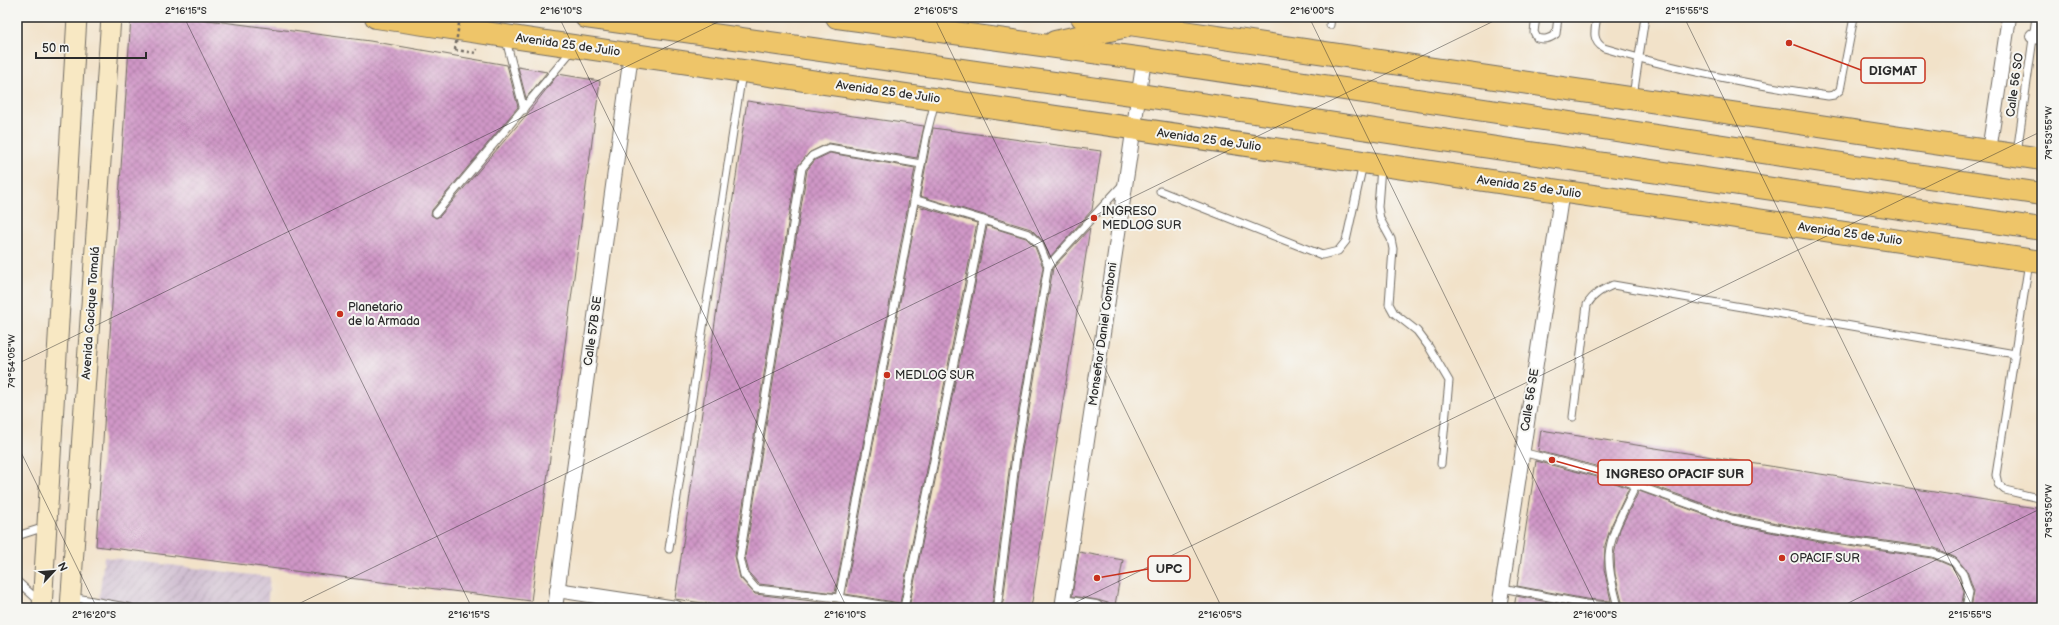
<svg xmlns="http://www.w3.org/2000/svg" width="2059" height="625" font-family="'Balsamiq Sans',sans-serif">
<defs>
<pattern id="industrial-furrows" width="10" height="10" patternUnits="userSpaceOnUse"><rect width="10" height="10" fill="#cfbdd0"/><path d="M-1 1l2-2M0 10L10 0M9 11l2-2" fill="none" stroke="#a89aa9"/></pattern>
<pattern id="building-cross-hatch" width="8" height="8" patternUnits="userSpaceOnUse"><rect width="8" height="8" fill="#d097c7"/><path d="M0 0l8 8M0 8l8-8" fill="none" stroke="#a97ba2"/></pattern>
</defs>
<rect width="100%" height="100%" fill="#f6f6f2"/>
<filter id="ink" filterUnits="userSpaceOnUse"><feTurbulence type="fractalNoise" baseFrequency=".025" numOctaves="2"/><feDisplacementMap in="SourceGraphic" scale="8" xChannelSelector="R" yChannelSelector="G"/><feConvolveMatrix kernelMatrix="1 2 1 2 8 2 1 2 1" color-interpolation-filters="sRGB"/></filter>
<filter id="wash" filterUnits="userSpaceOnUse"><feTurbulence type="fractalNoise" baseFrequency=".012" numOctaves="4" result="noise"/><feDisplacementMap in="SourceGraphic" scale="16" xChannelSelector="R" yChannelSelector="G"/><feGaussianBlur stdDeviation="0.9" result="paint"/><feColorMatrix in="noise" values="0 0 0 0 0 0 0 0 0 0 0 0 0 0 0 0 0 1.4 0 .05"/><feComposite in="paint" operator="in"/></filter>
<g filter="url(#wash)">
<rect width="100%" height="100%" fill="#f2e2c9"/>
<path fill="url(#industrial-furrows)" d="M104 557 270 577 267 608H98Z"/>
<g id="blocks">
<g fill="url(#building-cross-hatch)">
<path d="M131 17H184L370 41 507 65 518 107 432 210 431 215 436 218 440 216 528 113 558 74 600 81 531 601 96 546Z"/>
<path d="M518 67 547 72 526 98Z"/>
<path d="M747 101 924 126 917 158 829 143 810 152 797 167 735 556 740 578 755 594 869 608H738L675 599Z"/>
<path d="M933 128 1101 151 1092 210 1050 257 1043 241 1031 229 920 196Z"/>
<path d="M830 153 915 168 835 593 759 584 749 573 745 557 807 170 815 160Z"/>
<path d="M918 206 977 223 900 603 845 594Z"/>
<path d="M987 226 1026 238 1035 247 1043 267 1011 455 993 600 990 608H909Z"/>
<path d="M1090 228 1031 608H1000L1003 602 1021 457 1053 268Z"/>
<path d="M1541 430 2042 509V608H1971L1974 591 1967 571 1956 558 1935 548 1822 532 1732 514 1604 468 1538 451Z"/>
<path d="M1536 461 1601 478 1629 488 1611 526 1605 545 1604 569 1611 601 1586 599 1517 586Z"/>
<path d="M1639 491 1730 524 1820 542 1932 558 1951 566 1959 576 1964 592 1961 608H1636L1634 604 1622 602 1615 574 1614 555 1620 529Z"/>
<path d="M1079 552 1123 560 1115 605 1097 600 1072 596Z"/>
<path d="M1516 596 1579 608H1514Z"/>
</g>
</g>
</g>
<g filter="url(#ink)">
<use href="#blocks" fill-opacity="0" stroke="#716b62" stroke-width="1"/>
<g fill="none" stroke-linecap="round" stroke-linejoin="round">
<defs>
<g id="service">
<path d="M1536 17 1534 32 1537 38C1545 40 1549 39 1556 34L1558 17"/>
<path d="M1597 17C1595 29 1591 41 1604 48 1677 70 1752 85 1828 96L1834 95 1840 90 1854 17"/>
<path d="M1330 25 1331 17"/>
<path d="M506 40 524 110"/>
<path d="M1633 96 1645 17"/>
<path d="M2017 153 2036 17"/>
<path d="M1381 167 1378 207 1380 219 1391 239 1393 249 1389 304 1394 313 1417 331 1429 347 1449 381 1441 464"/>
<path d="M1160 191 1322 255 1338 251 1346 241 1363 164"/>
<path d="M914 199 1029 234 1039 244 1048 266 1016 456 998 601 995 608"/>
<path d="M436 213 573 49"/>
<path d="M2029 262 1996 475 1998 484 2005 490 2042 499"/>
<path d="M1048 266 1124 183"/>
<path d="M1573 417 1587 305C1593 294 1602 290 1613 285L2015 354"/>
<path d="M1522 452 1602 473 1731 519 1821 537 1933 553 1954 562 1963 574 1969 592 1966 608"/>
<path d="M17 536 45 527"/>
<path d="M669 549 742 73"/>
<path d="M17 581 39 601"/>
<path d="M1502 588 1585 604 1631 608"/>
<path d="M71 597 131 608"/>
<path d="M839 598 927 133 935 101"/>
<path d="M1618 607C1614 590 1608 572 1609 555 1611 530 1626 507 1636 485"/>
<path d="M899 608 839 598 756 589 744 575 740 557 802 168 812 156 829 148 921 164"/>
<path d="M904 608 983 220"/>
</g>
<g id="minor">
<path d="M2033 36 2042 37"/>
<path d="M1989 151 2009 17"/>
<path d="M557 590 676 608"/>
<path d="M1063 603 1096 608"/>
<path d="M555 608 631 55"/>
<path d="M1062 608 1144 59"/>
<path d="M1499 608 1562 191"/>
</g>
<g id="secondary">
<path d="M42 608 77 17"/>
<path d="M70 608 111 17"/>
</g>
<g id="primary">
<path d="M376 17 2042 262"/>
<path d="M586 17 1139 95 2042 229"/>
<path d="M837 17 1144 59 2042 194"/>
<path d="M1082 17 2042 159"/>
<path d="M1055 42 1123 27"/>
</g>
</defs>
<use href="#service" stroke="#716b62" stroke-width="9"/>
<use href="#minor" stroke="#716b62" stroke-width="16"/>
<use href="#secondary" stroke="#716b62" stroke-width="21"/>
<use href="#primary" stroke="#716b62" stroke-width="24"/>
<path stroke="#716b62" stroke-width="2.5" stroke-dasharray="3 3" stroke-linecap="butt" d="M455 50 476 53 477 49"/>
<use href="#service" stroke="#fff" stroke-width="7"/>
<use href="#minor" stroke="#fff" stroke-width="14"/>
<use href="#secondary" stroke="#f8e8c3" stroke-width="19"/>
<use href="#primary" stroke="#eec569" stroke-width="22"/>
<path stroke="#716b62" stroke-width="2.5" stroke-dasharray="3 3" stroke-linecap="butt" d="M455 50 460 17"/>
</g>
</g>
<path fill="none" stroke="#2b2b2b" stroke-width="1" stroke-opacity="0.45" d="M184 17 472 608M559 17 847 608M934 17 1222 608M1309 17 1597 608M1684 17 1973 608M17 364 728 17M17 444 97 608M290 608 1502 17M1064 608 2042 131M1838 608 2042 508"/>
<g fill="#c8321e" stroke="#f6f6f2" stroke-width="1.5">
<circle cx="1094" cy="218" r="4"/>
<circle cx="340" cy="314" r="4"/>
<circle cx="887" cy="375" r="4"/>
<circle cx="1782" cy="558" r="4"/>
</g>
<g text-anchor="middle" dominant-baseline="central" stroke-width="4" stroke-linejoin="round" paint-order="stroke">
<g font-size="12" fill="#2b2b2b" stroke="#f6f6f2">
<text transform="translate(568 45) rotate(8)">Avenida 25 de Julio</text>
<text transform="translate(2015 85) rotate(-82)">Calle 56 SO</text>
<text transform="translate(888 92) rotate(8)">Avenida 25 de Julio</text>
<text transform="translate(1209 140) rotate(8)">Avenida 25 de Julio</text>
<text transform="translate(1529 187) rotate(8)">Avenida 25 de Julio</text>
<text transform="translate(1850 234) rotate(8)">Avenida 25 de Julio</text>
<text transform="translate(91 313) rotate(-86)">Avenida Cacique Tomalá</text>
<text transform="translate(593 331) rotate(-82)">Calle 57B SE</text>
<text transform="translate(1103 334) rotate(-82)">Monseñor Daniel Comboni</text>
<text transform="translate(1530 400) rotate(-81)">Calle 56 SE</text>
</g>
<g font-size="12" fill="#2b2b2b" stroke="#f6f6f2" text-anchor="start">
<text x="1102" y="211">INGRESO<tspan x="1102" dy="14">MEDLOG SUR</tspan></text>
<text x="348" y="307">Planetario<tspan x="348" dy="14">de la Armada</tspan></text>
<text x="895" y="375">MEDLOG SUR</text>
<text x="1790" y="558">OPACIF SUR</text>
</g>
</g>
<path fill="none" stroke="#c8321e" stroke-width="1.5" d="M1789 43L1861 70M1552 460L1598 473M1097 578L1148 569"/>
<g fill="#c8321e" stroke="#f6f6f2" stroke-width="1.5">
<circle cx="1789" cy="43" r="4"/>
<circle cx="1552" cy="460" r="4"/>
<circle cx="1097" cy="578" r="4"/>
</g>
<g fill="#f6f6f2" stroke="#c8321e" stroke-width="1.5">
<rect x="1861" y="58" width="64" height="25" rx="4"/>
<rect x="1598" y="460" width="154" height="25" rx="4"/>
<rect x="1148" y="556" width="42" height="25" rx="4"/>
</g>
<g font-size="13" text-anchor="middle" font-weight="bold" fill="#2b2b2b">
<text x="1893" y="75">DIGMAT</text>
<text x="1675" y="478">INGRESO OPACIF SUR</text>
<text x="1169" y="573">UPC</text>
</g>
<rect width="2059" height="625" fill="none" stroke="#f6f6f2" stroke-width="44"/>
<g transform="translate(54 571) rotate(64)" stroke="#f6f6f2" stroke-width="3" paint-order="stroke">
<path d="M0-3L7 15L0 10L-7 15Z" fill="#2b2b2b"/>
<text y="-6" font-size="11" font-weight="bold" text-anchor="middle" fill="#2b2b2b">N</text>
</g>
<path d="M36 52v6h110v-6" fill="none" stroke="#2b2b2b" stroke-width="2"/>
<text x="42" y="52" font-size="12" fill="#2b2b2b" stroke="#f6f6f2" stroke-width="3" paint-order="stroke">50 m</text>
<rect x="22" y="22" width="2015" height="581" fill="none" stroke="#2b2b2b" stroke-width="1.5"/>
<g font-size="10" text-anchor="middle" fill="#2b2b2b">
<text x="186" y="14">2°16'15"S</text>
<text x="561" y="14">2°16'10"S</text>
<text x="936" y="14">2°16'05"S</text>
<text x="1312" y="14">2°16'00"S</text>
<text x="1687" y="14">2°15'55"S</text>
<text transform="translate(2048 133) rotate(-90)" y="4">79°53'55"W</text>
<text transform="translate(11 361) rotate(-90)" y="4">79°54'05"W</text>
<text transform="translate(2048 511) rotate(-90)" y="4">79°53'50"W</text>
<text x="94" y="618">2°16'20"S</text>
<text x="469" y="618">2°16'15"S</text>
<text x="845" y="618">2°16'10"S</text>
<text x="1220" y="618">2°16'05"S</text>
<text x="1595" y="618">2°16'00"S</text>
<text x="1970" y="618">2°15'55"S</text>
</g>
</svg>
